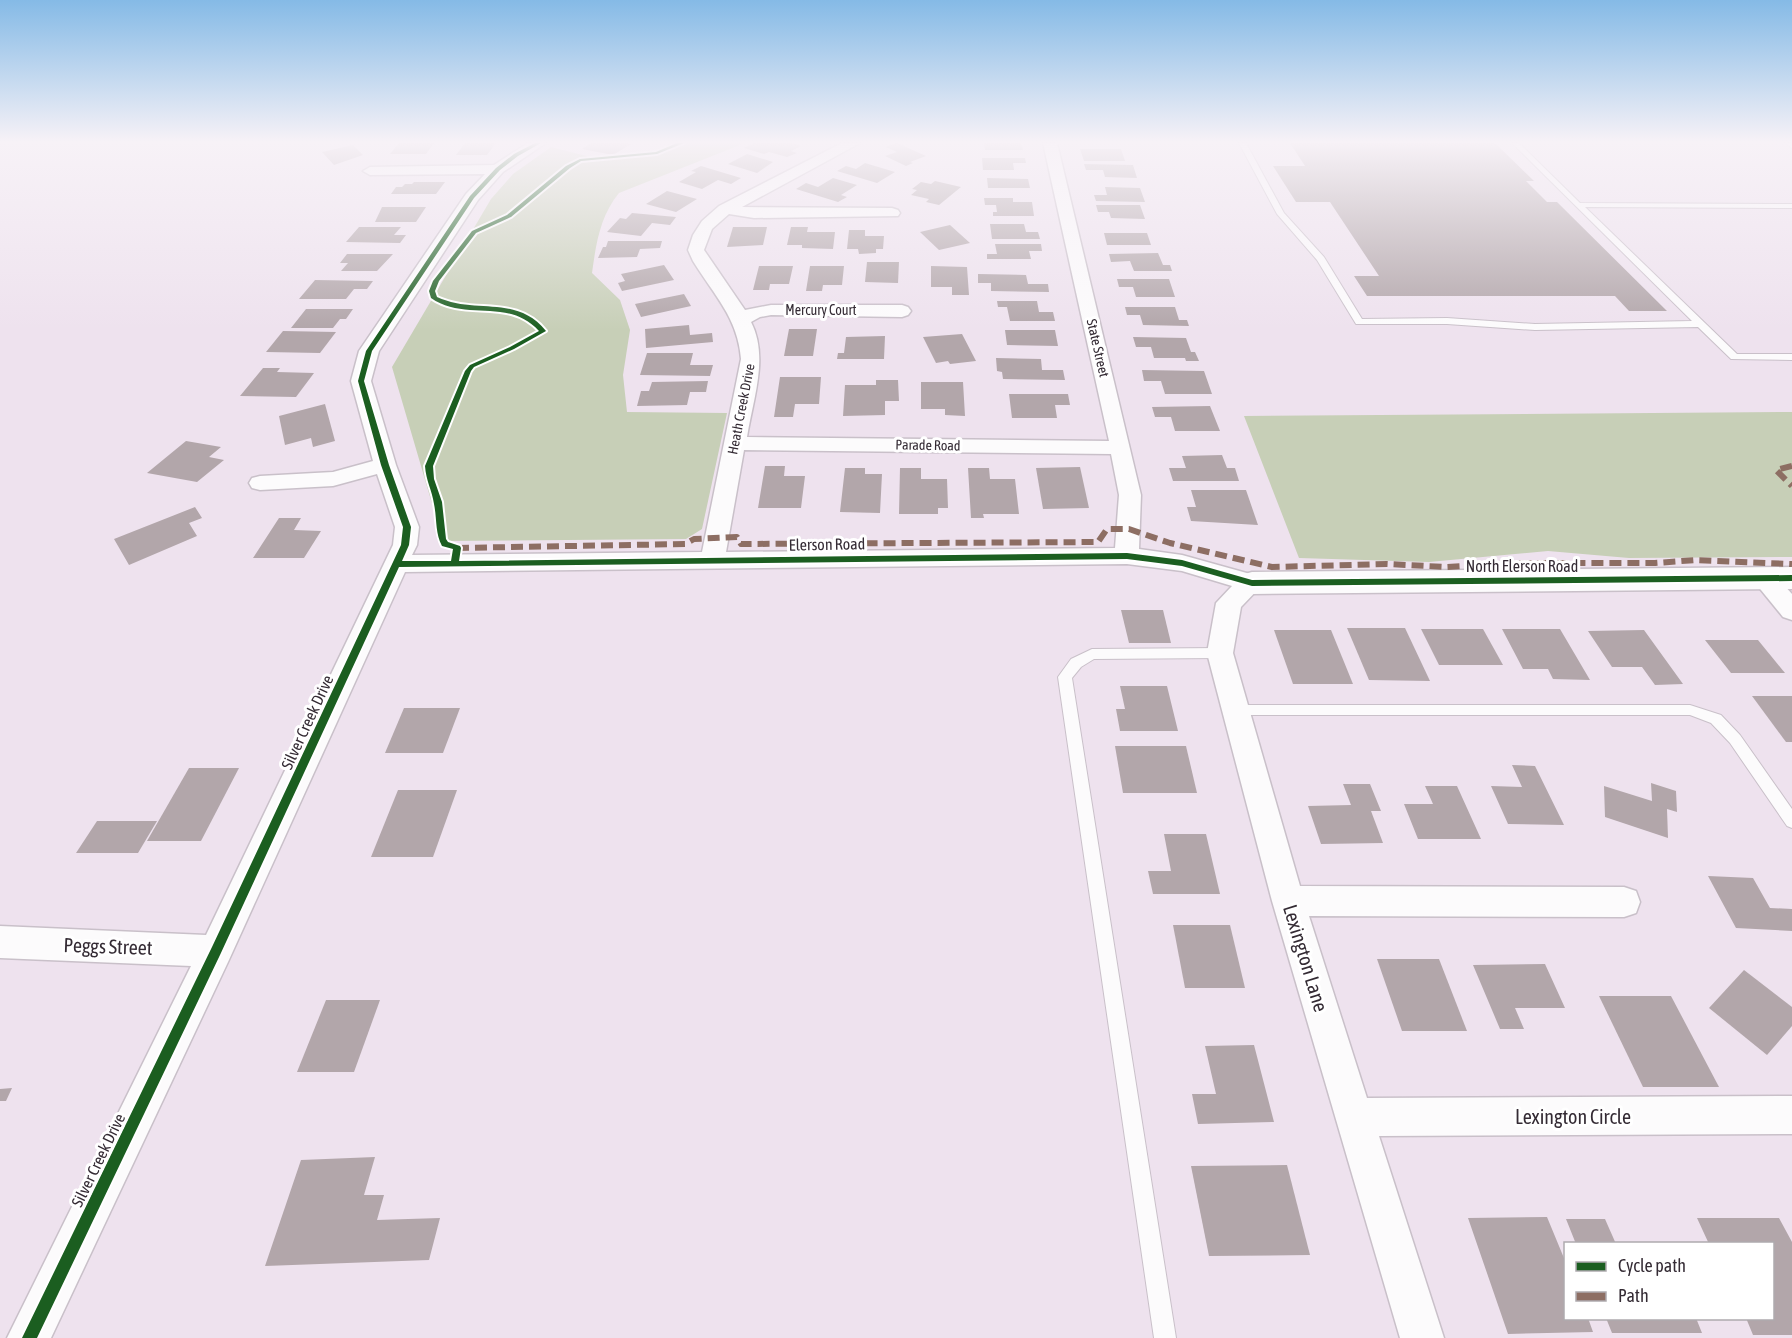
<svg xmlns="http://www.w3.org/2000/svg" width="1792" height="1338" font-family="'Asap Condensed',sans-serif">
<rect width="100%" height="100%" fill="#eee2ee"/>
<g fill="#c7cfb7">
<path d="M677 143H745L619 193C600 216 596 244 592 273L620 300 630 330 623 375 627 412 727 413 702 529 686 539 443 541 392 367 491 199 513 174 551 147 602 160 670 149Z"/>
<path d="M1792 412V557L1629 558 1548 551 1429 562 1299 558 1244 416Z"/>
</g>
<g fill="#b2a6aa">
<path d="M399 143H434L426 154H390Z"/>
<path d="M465 143H496L487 155H456Z"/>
<path d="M591 143H626L631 144 613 155 582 149Z"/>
<path d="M754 143H792L801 146 791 151 797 153 787 157 769 152 764 154 744 148Z"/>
<path d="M896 143H897L926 156 910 162 913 163 906 166 885 156 897 152 886 147Z"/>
<path d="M984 143H1021L1023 150H985Z"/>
<path d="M1290 143H1495L1534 181H1526L1547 202H1557L1667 311H1629L1615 296H1367L1354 276H1379L1330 202H1296L1273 166H1305Z"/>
<path d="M353 145 363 155 334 165 322 152Z"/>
<path d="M1080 149H1121L1125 161H1084Z"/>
<path d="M747 154 773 162 757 173 728 164Z"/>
<path d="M982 158H1025L1026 163H1013L1014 170H983Z"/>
<path d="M865 163 895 172 877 183 837 171 846 166 856 169Z"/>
<path d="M1084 164 1133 165 1137 178 1105 177 1103 170H1086Z"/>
<path d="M701 166 741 178 731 184 718 180 702 189 679 182 696 172 691 171Z"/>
<path d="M833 178 857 185 841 195 847 197 838 202 796 189 806 183 818 187Z"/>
<path d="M987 178 1028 179 1030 188H988Z"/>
<path d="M935 181 961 187 939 205 926 202 929 199 911 195 917 190 912 189 921 182 931 184Z"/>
<path d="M414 182H445L436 194H391L396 187H402L405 184H412Z"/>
<path d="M1105 187 1140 188 1145 202 1096 201 1094 195H1107Z"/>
<path d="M667 191 697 199 676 212 646 204Z"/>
<path d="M984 198H1013V202H1032L1034 216H993V212H997L996 205H985Z"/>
<path d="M1096 205H1140L1145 219 1111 218 1109 212H1098Z"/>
<path d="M382 207H426L416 222H375Z"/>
<path d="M632 213 676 217 670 225 652 223 641 236 607 232 620 218 626 219Z"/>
<path d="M990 224H1024L1026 232H1038L1040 239H992Z"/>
<path d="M950 225 970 243 939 250 920 232Z"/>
<path d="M359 227H401L394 235H406L400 243 346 242Z"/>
<path d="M733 227H767L763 245 727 247Z"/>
<path d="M791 227H808L807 232H835L833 249 802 248V245H787Z"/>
<path d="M849 230H865V236H884L883 249H876V253L859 254 858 249H847Z"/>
<path d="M1104 233H1147L1151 245H1107Z"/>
<path d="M608 241H662L660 248 640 249 637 257 598 258 603 247H606Z"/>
<path d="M995 244H1041L1042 251H1029L1031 259H987V254H997Z"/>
<path d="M1158 253 1163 265H1170L1172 271H1134L1130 261 1111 262 1109 254Z"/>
<path d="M347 254H393L377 271H341L348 263H340Z"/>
<path d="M867 262H899L898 283 865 282Z"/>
<path d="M664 265 674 280 622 291 618 283 625 281 621 274Z"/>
<path d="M759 266H793L789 284H770L769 290H753Z"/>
<path d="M810 266H844L842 285H823L822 291H806Z"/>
<path d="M931 266 967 267 969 295H952V287H931Z"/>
<path d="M978 274 1026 275 1028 284H1048L1049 292 991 291V283H978Z"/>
<path d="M1117 279H1169L1175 297H1136L1133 287H1119Z"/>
<path d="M315 280 373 281 367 289H354L346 299H299Z"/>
<path d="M684 294 691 306 641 317 635 304Z"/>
<path d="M997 301H1037L1039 312H1053L1055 321H1010L1007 307H998Z"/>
<path d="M1125 307H1175L1179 320H1187L1189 326 1143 325 1140 315H1127Z"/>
<path d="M306 309H353L346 319H340L333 328H291Z"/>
<path d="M689 325 690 335 712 333 713 342 646 348 645 329Z"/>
<path d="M789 329H817L813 356H784Z"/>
<path d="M1005 330H1055L1058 346 1007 345Z"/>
<path d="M283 331 336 332 320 353 266 352Z"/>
<path d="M962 334 976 361 950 364 948 361 936 363 923 337Z"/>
<path d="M885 336 884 359H837L838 353H844L846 337Z"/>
<path d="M1133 337 1186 338 1191 352H1195L1199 361H1186L1185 358H1154L1151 347H1136Z"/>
<path d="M647 353H693L690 365H713L710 376 640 375Z"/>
<path d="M996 358 1041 359 1042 370H1063L1065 380 1003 379 1002 372 997 371Z"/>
<path d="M263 368H280L277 372 314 373 296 397 240 396Z"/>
<path d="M1142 370 1204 371 1212 394H1165L1161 381H1144Z"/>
<path d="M780 377H821L819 404H795L793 417H774Z"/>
<path d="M876 380H898L899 401H885V415L843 416 845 385H876Z"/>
<path d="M708 381 706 392H690L687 405 637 406 641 391H649L652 382Z"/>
<path d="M921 382H963L965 416 945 415V409H921Z"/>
<path d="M1009 394H1068L1070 405H1055L1057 418H1012Z"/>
<path d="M325 404 335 441 313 447 311 438 285 445 279 416Z"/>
<path d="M1210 406 1220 431H1175L1171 417H1155L1152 407Z"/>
<path d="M186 441 221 447 209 457 224 460 197 482 147 473Z"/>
<path d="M1222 455 1227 468H1235L1239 481H1173L1169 468H1186L1182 456Z"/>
<path d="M765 466H785L784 476H805L801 508H758Z"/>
<path d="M1080 467 1089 508 1043 509 1036 468Z"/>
<path d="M845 468H865V474H882L880 513 840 512Z"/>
<path d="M900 468H921V479H947L948 508H938V514H899Z"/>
<path d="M968 468H989L990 479H1015L1019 514H983L984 518H971Z"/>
<path d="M1191 490H1246L1258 525 1191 521 1187 507H1196Z"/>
<path d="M195 507 202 518 189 523 197 536 129 565 114 539Z"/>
<path d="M279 518H301L294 530 321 531 304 558H253Z"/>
<path d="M1121 610H1163L1171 643H1129Z"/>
<path d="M1347 628H1405L1430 681 1369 680Z"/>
<path d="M1421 629H1483L1503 665H1439Z"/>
<path d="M1502 629H1560L1590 680 1553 679 1548 669H1523Z"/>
<path d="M1274 630H1331L1353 684H1293Z"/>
<path d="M1644 630 1683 684 1655 685 1642 667H1612L1588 631Z"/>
<path d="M1705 640H1758L1785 673H1731Z"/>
<path d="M1120 686H1167L1178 731H1120L1116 709H1125Z"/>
<path d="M1752 696H1792V742H1786Z"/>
<path d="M404 708H460L443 753H385Z"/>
<path d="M1115 746H1186L1197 793H1123Z"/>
<path d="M1512 765 1535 766 1564 825 1508 824 1491 786 1522 787Z"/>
<path d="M189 768H239L201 841H147Z"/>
<path d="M1651 783 1676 791 1677 812 1667 809 1668 838 1605 817 1604 786 1652 801Z"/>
<path d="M1343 784H1370L1381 811H1371L1383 843 1321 844 1308 806 1351 805Z"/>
<path d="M1425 786H1457L1481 839H1418L1404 804H1433Z"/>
<path d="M398 790H457L433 857H371Z"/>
<path d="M97 821H157L138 853H76Z"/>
<path d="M1164 834H1206L1220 894H1153L1148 871H1171Z"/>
<path d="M1708 876 1753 878 1770 908 1792 909V931L1736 928Z"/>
<path d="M1173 925H1230L1245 988H1185Z"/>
<path d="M1377 959H1439L1467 1031H1402Z"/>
<path d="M1545 964 1565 1008H1515L1524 1029H1500L1473 965Z"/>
<path d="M1744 970 1792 1007V1026L1767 1055 1709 1008Z"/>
<path d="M1599 996H1671L1719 1087H1643Z"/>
<path d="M326 1000H380L354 1072H297Z"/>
<path d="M1254 1045 1274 1122 1198 1124 1192 1094H1216L1205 1046Z"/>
<path d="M12 1088 6 1101H0V1089Z"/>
<path d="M375 1157 364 1195H384L377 1220 440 1218 429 1260 265 1266 301 1160Z"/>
<path d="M1287 1165 1310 1255 1209 1256 1191 1166Z"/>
<path d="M1547 1217 1566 1263V1318H1588L1593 1332 1508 1334 1468 1218Z"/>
<path d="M1697 1218H1779L1792 1242V1335H1753L1746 1318H1772V1244H1709Z"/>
<path d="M1566 1219H1605L1616 1244H1576Z"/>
<path d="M1606 1318H1696L1702 1333H1612Z"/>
</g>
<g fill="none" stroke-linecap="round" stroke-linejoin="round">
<defs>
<g id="service">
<path d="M1239 143H1246L1284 213 1324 257 1362 319 1447 318 1535 324 1692 321 1512 143H1519L1580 203 1792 204V208L1585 207 1737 354H1792V360L1731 359 1698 327 1535 330 1447 324H1356L1317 260 1277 214Z"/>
<path d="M1785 143H1792V148Z"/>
<path d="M1220 648 1227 653 1220 658 1094 659 1081 667 1072 678 1176 1338H1154L1058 677 1071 659 1092 649Z"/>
<path d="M1234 705H1690L1721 715 1740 735 1792 809V828L1787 826 1730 743 1711 723 1690 715H1234L1229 714 1227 710 1229 706Z"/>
</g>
<g id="minor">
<path d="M528 143H546L503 172 478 200 379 351 371 381 396 465 419 527 417 545 412 555 702 552 741 359C738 318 714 295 693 261L688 250 693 235 702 221 719 206 842 143H860L742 207 892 208 898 210 900 213 898 216 754 218 729 214 712 229 704 250 745 310 771 305H902L908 307 911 311 908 315 902 317 771 315 760 317 751 322C769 357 753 399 747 437L1109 441 1043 143H1057L1141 495 1139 549 1182 555 1261 577 1264 583 1241 607 1233 653 1300 886 1624 887 1636 891 1640 902 1636 913 1624 917 1309 916 1367 1098 1792 1096V1134L1379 1136 1444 1338H1400L1272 901 1207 653 1216 603 1232 586 1182 571 1127 564 405 572 228 962 51 1338H7L191 966 0 958V926L206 935 393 545 395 527 377 474 333 486 260 490 252 488 249 483 252 478 260 476 333 472 373 461 351 381 359 351 466 194 485 174 370 175 363 171 370 167 494 165ZM744 450 1111 454 1119 495 1115 548 726 552Z"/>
<path d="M1764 570 1773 573 1792 594V620L1783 617 1752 579 1755 573Z"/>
</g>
<path id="tertiary" d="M1792 567V589L1252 594 1241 591 1237 583 1241 575 1252 572Z"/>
</defs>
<use href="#service" stroke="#c9c0c9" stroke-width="2"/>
<use href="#minor" stroke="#c9c0c9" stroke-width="3"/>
<use href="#tertiary" stroke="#c9c0c9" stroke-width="3"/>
<use href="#service" fill="#fcfbfc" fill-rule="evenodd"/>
<use href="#minor" fill="#fcfbfc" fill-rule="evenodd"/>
<use href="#tertiary" fill="#fcfbfc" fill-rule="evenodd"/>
<g stroke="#8d6e63" stroke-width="6" stroke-dasharray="12 6" stroke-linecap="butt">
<path d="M1792 466 1776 470 1792 486"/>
<path d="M457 548 685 544 694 539 737 537 741 544 1098 542 1107 529H1129L1170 543 1272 567 1387 564 1447 567 1526 563H1655L1696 560 1792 564"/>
</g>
<defs>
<path id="cycleway" d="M535 143H541L518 156 500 170 474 198 372 351 364 381 389 465 411 527 409 545 402 561H451L453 549 442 546C435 533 437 518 434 504 432 490 426 481 425 466L465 371 470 365 510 347 539 331C508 297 465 322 431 298L429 291 433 281 472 231 507 215 566 166 580 159 656 152 677 143H684L657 154 581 161 570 168 511 217 476 233 439 281 435 291 437 297C476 315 516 294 546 331L514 349 474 367 471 371 433 466 434 479 442 502 446 539 448 542 460 546 461 548 459 561 1127 553 1182 560 1252 580 1792 575V581L1252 586 1182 566 1127 559 399 567 220 955 37 1338H22L212 947 401 545 403 527 381 465 358 381 366 351 470 196 496 168 514 154Z"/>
</defs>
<use href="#cycleway" stroke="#fff" stroke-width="4"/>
<use href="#cycleway" fill="#1b5e20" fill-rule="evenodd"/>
</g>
<linearGradient id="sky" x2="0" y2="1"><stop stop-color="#85bae6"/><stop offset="0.43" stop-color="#f7f2f7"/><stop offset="1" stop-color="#f7f2f7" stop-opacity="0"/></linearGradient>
<rect width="1792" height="330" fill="url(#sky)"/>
<g text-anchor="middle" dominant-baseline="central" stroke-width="6" stroke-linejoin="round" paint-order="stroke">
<g font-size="14" fill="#342b34" stroke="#fff">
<text x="821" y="310">Mercury Court</text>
<text transform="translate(1098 348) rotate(77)">State Street</text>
<text transform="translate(741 409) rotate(-79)">Heath Creek Drive</text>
<text transform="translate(928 445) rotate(1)">Parade Road</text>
</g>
<g font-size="16" fill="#342b34" stroke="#fff">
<text transform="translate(827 544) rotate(-1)">Elerson Road</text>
<text x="1522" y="566">North Elerson Road</text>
<text transform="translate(307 722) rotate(-65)">Silver Creek Drive</text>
<text transform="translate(98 1160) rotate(-64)">Silver Creek Drive</text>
</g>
<g font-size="20" fill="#342b34" stroke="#fff">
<text transform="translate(108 946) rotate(2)">Peggs Street</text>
<text transform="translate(1306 958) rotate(73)">Lexington Lane</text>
<text x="1573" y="1116">Lexington Circle</text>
</g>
</g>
<rect x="1564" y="1242" width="210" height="78" fill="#ffffff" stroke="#aeaaae" stroke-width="1.5"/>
<rect x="1576" y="1262" width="30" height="9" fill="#1b5e20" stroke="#aeaaae" stroke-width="1.5"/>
<text x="1618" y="1272" font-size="18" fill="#342b34">Cycle path</text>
<rect x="1576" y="1292" width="30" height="9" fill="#8d6e63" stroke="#aeaaae" stroke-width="1.5"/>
<text x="1618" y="1302" font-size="18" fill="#342b34">Path</text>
</svg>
